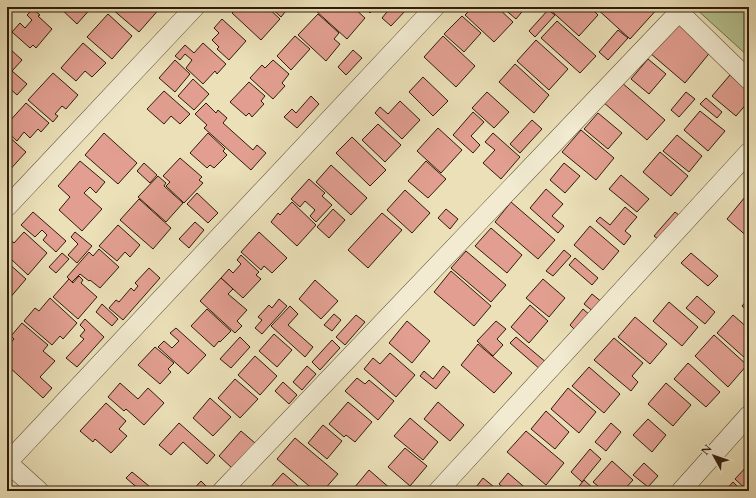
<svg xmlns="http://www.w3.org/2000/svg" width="756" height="498" font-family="Cardo,serif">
<rect width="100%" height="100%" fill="#ebe0b8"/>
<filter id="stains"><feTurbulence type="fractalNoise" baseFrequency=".005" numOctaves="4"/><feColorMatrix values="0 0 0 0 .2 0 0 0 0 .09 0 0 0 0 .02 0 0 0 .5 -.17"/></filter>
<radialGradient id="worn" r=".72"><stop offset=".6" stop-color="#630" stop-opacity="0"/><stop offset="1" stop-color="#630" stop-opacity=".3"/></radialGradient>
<path fill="#b5c390" stroke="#72704e" d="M694 7H749V57Z"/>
<g fill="#e29f91" stroke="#2f1c0b">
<path d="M59 7H92L77 24Z"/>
<path d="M114 7H161L139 32 112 9Z"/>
<path d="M237 7H267L280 19 261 40 232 13Z"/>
<path d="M270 7H289L281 17Z"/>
<path d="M317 7H353L365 18 347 39 315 10Z"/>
<path d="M364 7H375L370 13Z"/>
<path d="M391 7H405L407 9 391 26 382 18Z"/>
<path d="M473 7H497L513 22 494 42 465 15Z"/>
<path d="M502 7H526L516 19Z"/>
<path d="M547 7H590L598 15 579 36Z"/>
<path d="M595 7H659L630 39Z"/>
<path d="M33 9 40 15 38 16 52 29 36 48 33 45 30 48 12 32 20 23 25 28 32 20 27 15Z"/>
<path d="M548 10 555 15 535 37 529 31Z"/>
<path d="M108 14 132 36 112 59 87 37Z"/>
<path d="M318 14 339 33 334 39 340 44 326 61 298 35Z"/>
<path d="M462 16 481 33 464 52 444 34Z"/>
<path d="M222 19 246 41 229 60 217 49 219 47 212 40 219 33 214 28Z"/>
<path d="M557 21 596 56 580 73 541 38Z"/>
<path d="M678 21 712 50 685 83 650 53Z"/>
<path d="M618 30 628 38 608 60 599 52Z"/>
<path d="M295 36 310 49 291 70 277 56Z"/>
<path d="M443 36 475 66 456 87 424 57Z"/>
<path d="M536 40 568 69 549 90 517 61Z"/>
<path d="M83 43 106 63 92 77 85 71 76 81 61 68Z"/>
<path d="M203 43 226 64 217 74 215 71 203 84 186 68 192 60 185 54 180 60 175 56 185 45 194 53Z"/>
<path d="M10 49 22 60 12 71 27 84 17 95 7 86V52Z"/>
<path d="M353 50 362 58 346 75 338 67Z"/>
<path d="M648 59 666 74 649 94 631 79Z"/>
<path d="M175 60 190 74 175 92 159 78Z"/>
<path d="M273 60 289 74 282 83 285 86 273 99 250 78 262 65 265 68Z"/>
<path d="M515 64 549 95 534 113 499 82Z"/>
<path d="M53 73 78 95 66 109 62 106 55 114 58 116 53 122 28 100Z"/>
<path d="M730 75 749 91V101L736 116 712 96Z"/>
<path d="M423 77 448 101 433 116 409 92Z"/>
<path d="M193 79 209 94 194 110 178 96Z"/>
<path d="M249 82 265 96 261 101 264 104 252 117 249 113 246 116 230 102Z"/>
<path d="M621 82 665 120 647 140 603 102Z"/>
<path d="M164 91 190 114 180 124 171 116 164 124 147 109Z"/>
<path d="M487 92 509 112 494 128 472 108Z"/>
<path d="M686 92 695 99 679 117 671 110Z"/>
<path d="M7 95 11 99 7 103Z"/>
<path d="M311 96 319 104 297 128 284 117 292 109 296 113Z"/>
<path d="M706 98 722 112 717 118 700 104Z"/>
<path d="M400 101 420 120 402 139 375 113 380 107 388 114Z"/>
<path d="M26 103 49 123 41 132 38 129 30 138 24 132 17 141 7 132V124Z"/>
<path d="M206 103 216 113 218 110 227 118 223 123 253 150 257 145 266 153 251 170 204 128 207 125 195 114Z"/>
<path d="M700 111 725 131 708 151 684 130Z"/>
<path d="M473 112 484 122 471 136 480 145 473 153 453 135Z"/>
<path d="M598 113 622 133 608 149 584 129Z"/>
<path d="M532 120 542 129 520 153 510 144Z"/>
<path d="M378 124 401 145 385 162 362 140Z"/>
<path d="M438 128 462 150 441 173 417 151Z"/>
<path d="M581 130 614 158 596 180 562 152Z"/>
<path d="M104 133 137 163 118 184 85 155Z"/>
<path d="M208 133 225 149 223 151 227 155 214 168 210 165 207 168 190 153Z"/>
<path d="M493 133 520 157 501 179 483 163 495 150 485 142Z"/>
<path d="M7 135 26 152 7 173Z"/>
<path d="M677 135 702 156 689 172 663 151Z"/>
<path d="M352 137 386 170 370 186 336 153Z"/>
<path d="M660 152 688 176 671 196 643 172Z"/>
<path d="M180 158 202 177 199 180 203 183 184 203 166 186 170 182 163 176Z"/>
<path d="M80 161 105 182 96 193 90 187 84 193 102 209 82 231 59 210 70 197 58 186Z"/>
<path d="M426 161 446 179 428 198 408 181Z"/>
<path d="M144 163 157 175 150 183 137 171Z"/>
<path d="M564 163 580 176 565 193 550 180Z"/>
<path d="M331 165 367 198 351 215 316 182Z"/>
<path d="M621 175 649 199 637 212 609 189Z"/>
<path d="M158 176 166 183 164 186 183 203 166 222 138 197Z"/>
<path d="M309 179 325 193 322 196 332 205 316 222 310 216 315 210 305 201 300 207 291 199Z"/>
<path d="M546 189 563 204 552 216 564 226 558 233 530 208Z"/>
<path d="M405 190 430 213 412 233 387 210Z"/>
<path d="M197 193 218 213 208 223 187 204Z"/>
<path d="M745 197 749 201V238L727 219Z"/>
<path d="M139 199 171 228 153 249 120 220Z"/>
<path d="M292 202 316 225 297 246 271 222 278 213 280 215Z"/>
<path d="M511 202 555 240 538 259 495 222Z"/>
<path d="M625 207 637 217 625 231 631 236 624 245 596 221 600 217 610 225Z"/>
<path d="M333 209 345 220 329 238 317 227Z"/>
<path d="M446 209 458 219 450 229 438 218Z"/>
<path d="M33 212 66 241 56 252 43 240 47 235 42 230 35 237 21 225Z"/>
<path d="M675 212 685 220 664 244 654 236Z"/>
<path d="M382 213 402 230 368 268 348 250Z"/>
<path d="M195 222 204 230 189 248 179 239Z"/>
<path d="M118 225 140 245 130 257 125 252 117 261 99 246Z"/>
<path d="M590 226 619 251 603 270 574 245Z"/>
<path d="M491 228 522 255 507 273 475 246Z"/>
<path d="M24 232 47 253 28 275 12 260 11 262 7 259V237L14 243Z"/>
<path d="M75 232 92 246 77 263 68 255 78 244 71 237Z"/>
<path d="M259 232 287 258 272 273 264 266 261 270 241 252Z"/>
<path d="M99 249 119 267 100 288 90 280 89 281 80 274 72 282 67 277 89 252 93 256Z"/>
<path d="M564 250 571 256 553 276 546 271Z"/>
<path d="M466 251 506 285 491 302 451 268Z"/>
<path d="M62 253 69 259 56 273 49 267Z"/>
<path d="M691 253 718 276 708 286 681 263Z"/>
<path d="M241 255 259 272 256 275 261 279 243 298 221 278 229 269 233 273 241 264 237 260Z"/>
<path d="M575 258 598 278 592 285 569 265Z"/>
<path d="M7 262 26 279 9 299 7 297Z"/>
<path d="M149 268 160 278 123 320 109 308 116 300 119 302 131 288 134 291 138 286 135 283Z"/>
<path d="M451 271 491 306 474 326 434 292Z"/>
<path d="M79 276 83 280 81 283 97 297 78 319 53 297 69 279 73 283Z"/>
<path d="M221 278 233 289 228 294 247 310 237 321 242 326 235 333 200 301Z"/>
<path d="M543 279 565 298 549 317 526 298Z"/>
<path d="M315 280 338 301 321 319 299 299Z"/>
<path d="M592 294 603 303 595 313 584 304Z"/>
<path d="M697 296 715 312 705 324 686 308Z"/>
<path d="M50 298 77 323 63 339 60 336 52 345 24 321 35 308 39 311Z"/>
<path d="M749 298V312L742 306Z"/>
<path d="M279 299 287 306 262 334 255 328 262 320 258 317 269 305 272 308Z"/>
<path d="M669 302 698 327 682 346 653 321Z"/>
<path d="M102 304 118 319 112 326 96 312Z"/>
<path d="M530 305 548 321 529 343 511 327Z"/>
<path d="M290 306 298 314 288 325 313 347 305 357 271 326Z"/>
<path d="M207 309 231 331 220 342 219 341 214 347 191 326Z"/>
<path d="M583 309 592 317 578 333 570 325Z"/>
<path d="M334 314 341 320 332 331 324 325Z"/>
<path d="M356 315 365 322 345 345 336 337Z"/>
<path d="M733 315 749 329V356L746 359 717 333Z"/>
<path d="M635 317 667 344 650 364 618 337Z"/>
<path d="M85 319 104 337 77 367 66 358 84 339 80 336 85 330 80 325Z"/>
<path d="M407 321 430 341 412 363 389 343Z"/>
<path d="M496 321 506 329 497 339 503 345 493 356 477 341Z"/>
<path d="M22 323 48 345 43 351 55 361 40 377 52 388 43 398 7 365V347L14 339 11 336Z"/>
<path d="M176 328 206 355 188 374 158 347 164 341 172 348 179 341 170 333Z"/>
<path d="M274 334 292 350 277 367 259 351Z"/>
<path d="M714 335 747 365 728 387 695 356Z"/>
<path d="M240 337 250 347 231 368 220 359Z"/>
<path d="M516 337 547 363 541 370 510 343Z"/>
<path d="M614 338 643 363 632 376 638 382 631 391 594 360Z"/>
<path d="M332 340 340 348 320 370 312 362Z"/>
<path d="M478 344 512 373 494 393 461 365Z"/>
<path d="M155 347 174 363 168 369 171 372 160 384 138 365Z"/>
<path d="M390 353 415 375 396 397 364 369 373 358 380 364Z"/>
<path d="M255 356 277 376 260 395 238 375Z"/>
<path d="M688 363 720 392 706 407 674 379Z"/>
<path d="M307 366 316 374 302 390 293 382Z"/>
<path d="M443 366 450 372 436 389 420 376 424 371 433 379Z"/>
<path d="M589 367 620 394 604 413 572 386Z"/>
<path d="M357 378 365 384 369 380 394 401 378 420 345 391Z"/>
<path d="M235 379 258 399 240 418 218 398Z"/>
<path d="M283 382 297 395 289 404 275 391Z"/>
<path d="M120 383 138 399 148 388 164 403 144 425 126 409 124 411 108 397Z"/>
<path d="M666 383 691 405 673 426 648 404Z"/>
<path d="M568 388 596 412 579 433 551 409Z"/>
<path d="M210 398 231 417 213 436 193 418Z"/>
<path d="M348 402 372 422 355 442 346 435 344 437 329 424Z"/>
<path d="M438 402 464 425 450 441 424 419Z"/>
<path d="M106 403 126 421 119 429 127 436 111 453 95 439 93 442 80 431Z"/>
<path d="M546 411 569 432 555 449 531 429Z"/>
<path d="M410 418 438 442 423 460 394 436Z"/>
<path d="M648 419 666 435 652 452 633 435Z"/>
<path d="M179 423 215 455 207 464 183 442 171 455 159 445Z"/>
<path d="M611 423 621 432 606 451 595 442Z"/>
<path d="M323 425 342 441 327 459 308 443Z"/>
<path d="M241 431 255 443 232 468 219 456Z"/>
<path d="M526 431 564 463 546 485 507 452Z"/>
<path d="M295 438 338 474 323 491H315L277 459Z"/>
<path d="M405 448 427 466 410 486 388 467Z"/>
<path d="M590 449 601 459 582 482 571 472Z"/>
<path d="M612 461 633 480 623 491H604L593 482Z"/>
<path d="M644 463 658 476 648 487 633 475Z"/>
<path d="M749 464V491H748L735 479Z"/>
<path d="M369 470 392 490 391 491H358L354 488Z"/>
<path d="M132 472 155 491H141L126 478Z"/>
<path d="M283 473 304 491H267Z"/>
<path d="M508 473 529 491H507L499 484Z"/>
<path d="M483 478 499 491H473Z"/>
<path d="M584 480 596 491H575Z"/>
<path d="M201 481 208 488 205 491H192Z"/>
<path d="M733 482 742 491H725Z"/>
</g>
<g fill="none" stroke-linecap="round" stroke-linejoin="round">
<defs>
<g id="minor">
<path d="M674 7 749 80"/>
<path d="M7 207 195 7"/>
<path d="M7 462 39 491"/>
<path d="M7 463 435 7"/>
<path d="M222 491 679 12"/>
<path d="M438 491 749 152"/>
<path d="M681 491 749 415"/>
</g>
</defs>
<use href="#minor" stroke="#5e4d36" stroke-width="20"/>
<use href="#minor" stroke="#f2ebd1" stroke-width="19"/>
</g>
<rect width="756" height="498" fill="none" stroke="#ebe0b8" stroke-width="24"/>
<rect x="8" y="8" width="740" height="482" fill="none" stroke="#2f1c0b" stroke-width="2"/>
<rect x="12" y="12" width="732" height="474" fill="none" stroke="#2f1c0b"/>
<g transform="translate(714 456) rotate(310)" stroke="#f2ebd1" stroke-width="3" paint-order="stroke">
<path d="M0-3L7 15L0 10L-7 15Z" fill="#2f1c0b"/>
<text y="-6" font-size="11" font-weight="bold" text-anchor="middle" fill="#2f1c0b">N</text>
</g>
<rect width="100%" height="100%" filter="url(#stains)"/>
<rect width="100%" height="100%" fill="url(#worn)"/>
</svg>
